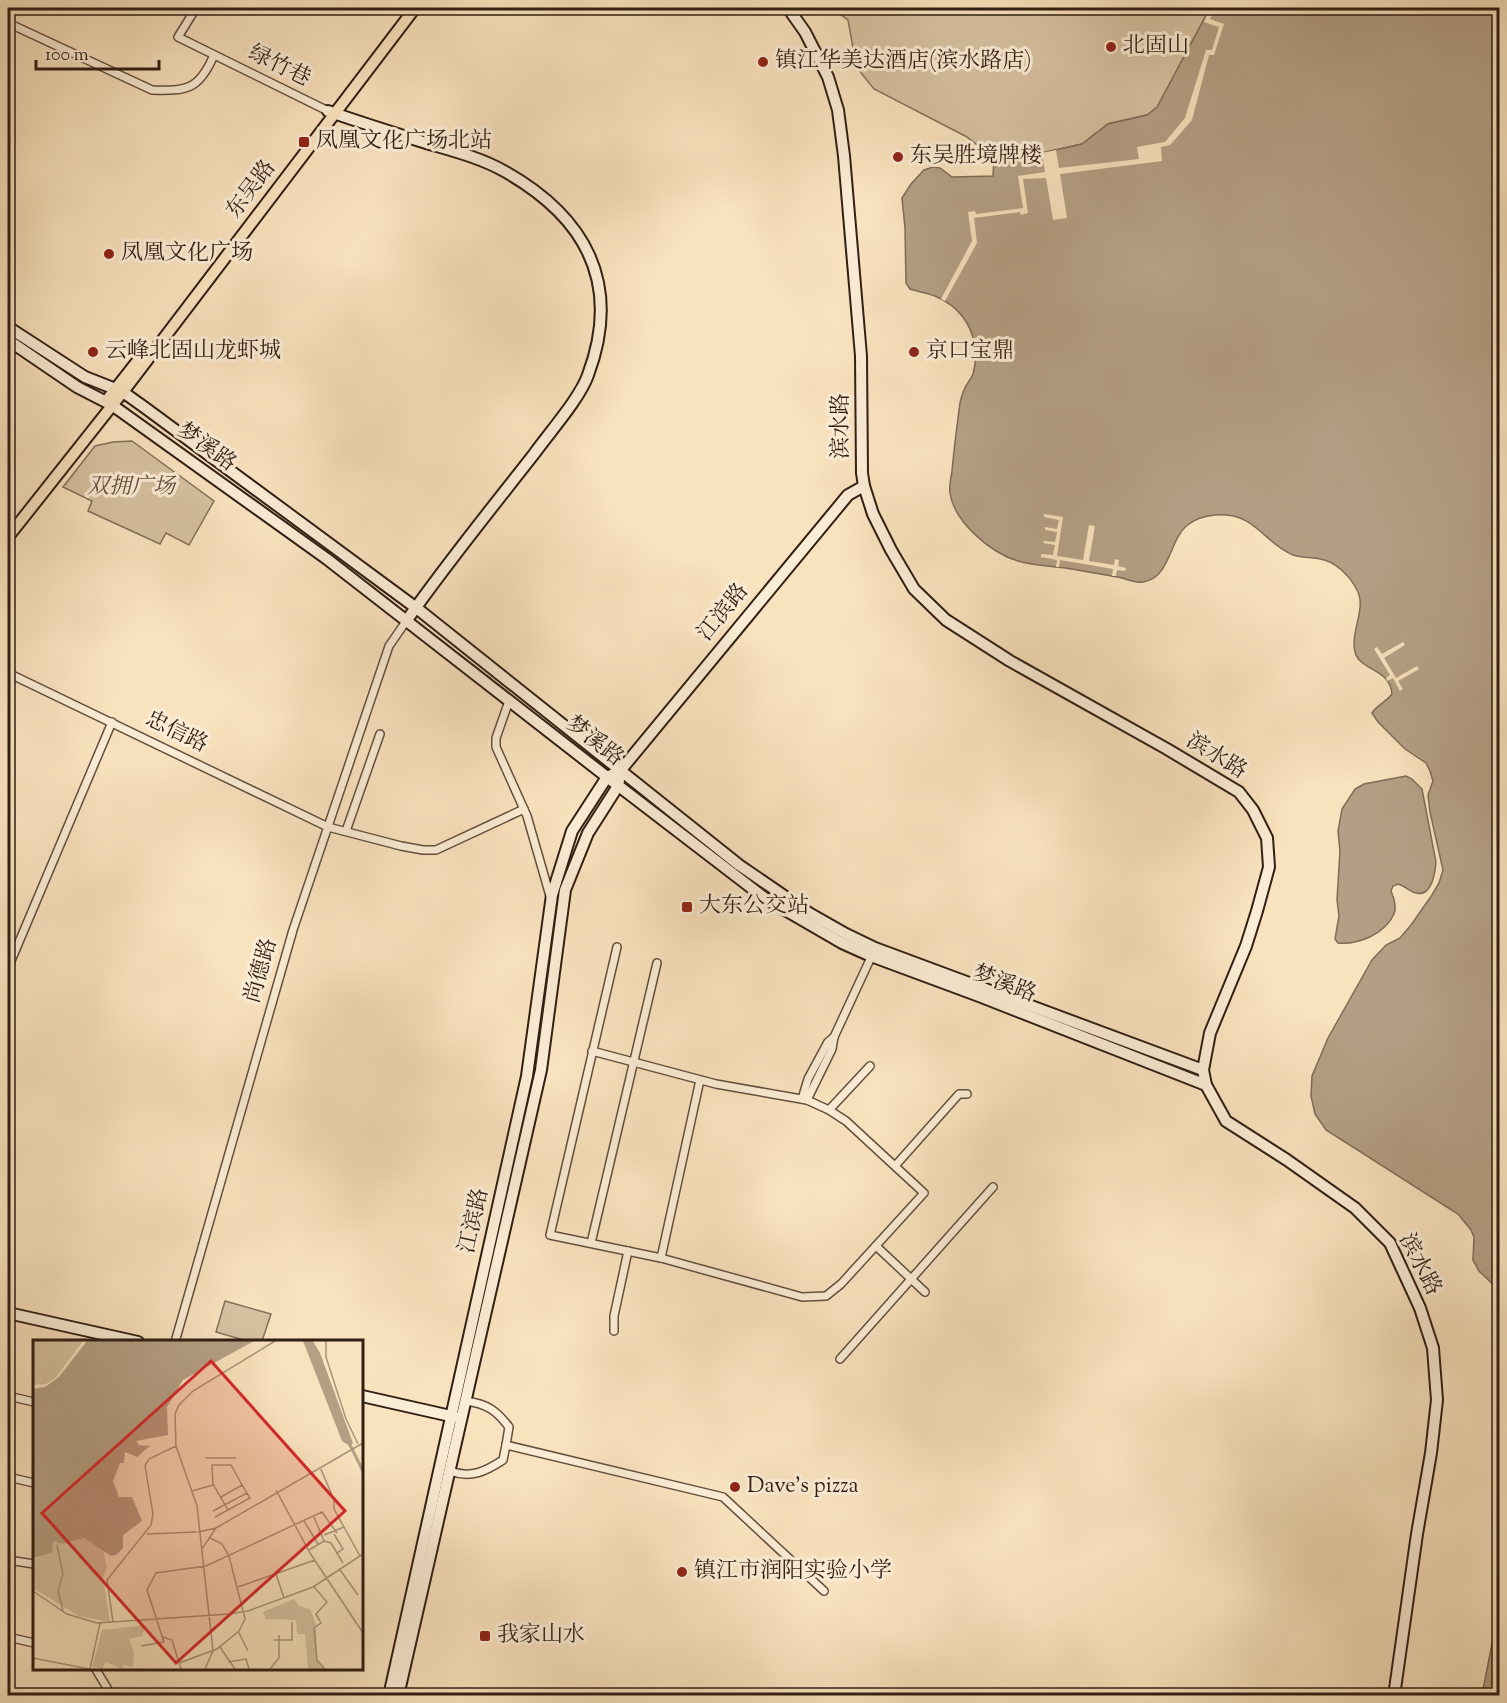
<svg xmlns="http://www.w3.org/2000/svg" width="1507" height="1703" font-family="'Sorts Mill Goudy','Noto Serif SC',serif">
<rect width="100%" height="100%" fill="#f9e2be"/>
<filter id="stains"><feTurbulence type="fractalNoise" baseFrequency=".00333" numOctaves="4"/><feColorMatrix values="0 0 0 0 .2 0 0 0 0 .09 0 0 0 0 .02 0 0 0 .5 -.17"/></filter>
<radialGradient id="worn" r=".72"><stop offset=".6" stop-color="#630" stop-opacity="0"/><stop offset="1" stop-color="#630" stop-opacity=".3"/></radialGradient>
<g fill="#d7c1a1" stroke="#84705a" stroke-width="1.5">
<path d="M831 8H1210L1157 108 1147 115 1108 124 1082 144 1042 153 994 158 967 137 874 89 861 73 854 53 848 20Z"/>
<path d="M132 441 214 501 189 545 166 533 160 544 88 511 92 501 63 487 95 446 113 442Z"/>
<path d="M225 1301 271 1314 262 1341H247L216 1332Z"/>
</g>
<g fill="#b59f84" stroke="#806b57" stroke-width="1.5">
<path d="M1210 8H1499V1290L1479 1271 1473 1260 1474 1237 1471 1230 1458 1214 1326 1130 1315 1114 1311 1096 1312 1076 1328 1038 1372 960 1386 945 1400 938 1411 925 1432 895 1439 883 1443 870 1430 812 1428 795 1433 781 1430 771 1426 763 1405 749 1378 722 1372 713C1377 705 1386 702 1392 694 1390 668 1360 671 1355 652 1350 632 1367 608 1357 590 1350 576 1335 561 1320 559 1311 557 1302 558 1293 555 1261 541 1256 512 1215 515 1206 516 1196 518 1189 524 1168 539 1172 577 1143 582 1136 584 1125 578 1117 577 1102 574 1087 572 1072 569 1055 566 1035 566 1018 561 991 553 954 522 950 493 949 486 951 478 952 471 954 448 957 426 960 403 961 399 962 394 964 390 966 384 971 380 973 374 982 342 967 310 937 297 929 293 919 292 910 289L906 283 905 228 902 198 911 184 924 170 933 167 940 168 952 177 993 176 994 158 1042 153 1082 144 1108 124 1147 115 1157 107Z"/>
<path d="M1406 776 1412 779 1422 789 1436 862C1435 873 1432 897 1416 893 1410 892 1405 886 1398 884L1393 886 1391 891C1394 898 1397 907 1394 914 1385 934 1358 945 1338 943L1335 939 1339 916 1337 900 1340 851 1338 831 1342 809 1355 789 1364 784Z"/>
<path d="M1499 1607V1695H1481L1484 1685Z"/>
</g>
<g fill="#f9e2be">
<path d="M1210 8H1215L1210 19 1224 24 1214 55H1209L1192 120 1170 145 1161 147 1162 161 1060 174 1067 218 1053 220 1046 178 1023 179 1028 213 1021 215 1020 212 974 218 977 243 945 301 941 299 972 241 968 212 975 211 976 214 1023 208 1018 176 1045 172 1042 153 1056 150 1059 168 1139 159 1137 147 1165 142 1185 118 1206 50H1212L1219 27 1204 22Z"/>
<path d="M1044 514 1063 517 1057 556 1083 560 1089 525 1095 526 1089 561 1114 565 1115 559 1119 560 1118 566 1126 568 1125 571 1117 570 1116 576H1112L1113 569 1060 560 1059 567H1056L1057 560 1041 557V554L1053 555 1055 545 1043 543 1044 541 1055 542 1057 532 1045 530V527L1057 529 1059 520 1044 517Z"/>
<path d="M1403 642 1405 645 1384 658 1396 678 1417 666 1419 669 1398 681 1403 689 1400 691 1393 678 1387 681 1386 678 1390 675 1374 649 1377 647 1382 654Z"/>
</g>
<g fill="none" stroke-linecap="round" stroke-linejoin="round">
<defs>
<g id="street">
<path d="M196 8 178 37 328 111"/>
<path d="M8 23 152 90C187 91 199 90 214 55"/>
<path d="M8 673 328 827 401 846 423 850H436L524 809"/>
<path d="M509 701 496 738V747L527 816 550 896"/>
<path d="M346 831 380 734"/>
<path d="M617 947 550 1235 661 1258 700 1080"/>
<path d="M8 968 112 722"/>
<path d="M592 1051 716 1084 807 1100 829 1110 846 1121 924 1193 841 1284 826 1296 802 1297 661 1258"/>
<path d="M802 1099 808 1079 828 1042 834 1037"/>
<path d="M807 1100 832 1049 834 1037 873 953"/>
<path d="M829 1110 870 1066"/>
<path d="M895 1166 959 1094H967"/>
<path d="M591 1243 657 963"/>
<path d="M876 1246 925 1292"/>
<path d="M614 1331V1316L628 1251"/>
<path d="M175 1342 293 930 389 646 407 620"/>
<path d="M840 1359 993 1187"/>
<path d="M8 1396 34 1402"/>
<path d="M466 1401C487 1404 496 1410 509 1427L506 1445 723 1497 824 1591"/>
<path d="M450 1471C471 1479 486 1471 503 1460L506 1445"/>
<path d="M8 1477 34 1483"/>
<path d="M8 1560 34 1564"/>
<path d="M8 1637 34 1643"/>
<path d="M95 1668 112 1696"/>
</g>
<g id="secondary">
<path d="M788 8 805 32 828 77 838 110 844 156 861 356 862 473 864 486 873 514 891 550 914 589 946 620 1010 661 1167 749 1239 792 1253 810 1267 838 1269 867 1257 911 1246 946 1210 1033 1203 1070 1206 1085 1226 1121 1287 1160 1355 1208 1390 1243 1420 1308 1433 1348 1437 1400 1431 1453 1417 1534 1394 1696"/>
<path d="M328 111C359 122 391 132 423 142 450 150 479 157 504 171 586 217 622 284 588 375 580 398 549 433 534 454 491 509 447 563 407 620"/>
<path d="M8 327 85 377 123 392 144 407 419 610 739 865 809 913 846 934 875 948 1203 1070"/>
<path d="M8 340 77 387 112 405 327 559 607 777 766 899 842 943 871 956 979 996 1206 1085"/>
<path d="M8 1313 138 1342"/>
<path d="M362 1396 455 1417"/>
<path d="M389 1696 527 1076 552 895 572 831 607 777 620 771 848 495 864 486"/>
<path d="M398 1696 541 1070 565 890 588 833 618 786 619 780"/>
</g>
<g id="primary">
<path d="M106 401 139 359"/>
<path d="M8 537 126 388 415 8"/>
</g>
</defs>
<use href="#street" stroke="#634f3e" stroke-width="10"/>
<use href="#secondary" stroke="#311e14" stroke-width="14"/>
<use href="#primary" stroke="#311e14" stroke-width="14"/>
<use href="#street" stroke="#fbecd5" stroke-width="7"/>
<use href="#secondary" stroke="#fbecd5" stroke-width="10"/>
<use href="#primary" stroke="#f9e2be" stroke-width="10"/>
</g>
<g fill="#8f2418" stroke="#fbecd5" stroke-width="2">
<circle cx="1111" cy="47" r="6"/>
<circle cx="763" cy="62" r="6"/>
<rect x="298" y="136" width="12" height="12" rx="3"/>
<circle cx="898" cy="157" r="6"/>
<circle cx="109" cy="254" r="6"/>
<circle cx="93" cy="352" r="6"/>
<circle cx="914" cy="352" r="6"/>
<rect x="681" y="901" width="12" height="12" rx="3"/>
<circle cx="735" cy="1487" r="6"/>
<circle cx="682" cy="1572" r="6"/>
<rect x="479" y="1630" width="12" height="12" rx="3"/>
</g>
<g text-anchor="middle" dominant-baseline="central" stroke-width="6" stroke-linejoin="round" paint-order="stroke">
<g font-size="22" fill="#311e14" stroke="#fbecd5" text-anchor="start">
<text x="1123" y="47">北固山</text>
<text x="775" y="62">镇江华美达酒店(滨水路店)</text>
<text x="316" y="142">凤凰文化广场北站</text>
<text x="910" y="157">东吴胜境牌楼</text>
<text x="121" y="254">凤凰文化广场</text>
<text x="105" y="352">云峰北固山龙虾城</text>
<text x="926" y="352">京口宝鼎</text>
<text x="699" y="907">大东公交站</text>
<text x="747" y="1487">Dave's pizza</text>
<text x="694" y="1572">镇江市润阳实验小学</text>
<text x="497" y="1636">我家山水</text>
</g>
<g font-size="22" fill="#311e14" stroke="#fbecd5">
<text transform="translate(279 67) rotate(26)">绿竹巷</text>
<text transform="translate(252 190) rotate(-53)">东吴路</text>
<text transform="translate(842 426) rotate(-90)">滨水路</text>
<text transform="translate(206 448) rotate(36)">梦溪路</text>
<text transform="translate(724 613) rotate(-51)">江滨路</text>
<text transform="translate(176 733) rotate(26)">忠信路</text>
<text transform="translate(594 742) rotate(38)">梦溪路</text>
<text transform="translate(1216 757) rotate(32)">滨水路</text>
<text transform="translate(262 971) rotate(-74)">尚德路</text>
<text transform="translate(1004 985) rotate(21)">梦溪路</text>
<text transform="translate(475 1221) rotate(-77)">江滨路</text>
<text transform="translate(1419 1265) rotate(63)">滨水路</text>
</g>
<g font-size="22" font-style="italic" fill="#634f3e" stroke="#fbecd5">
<text x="131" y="488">双拥广场</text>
</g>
</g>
<g transform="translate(33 1340)">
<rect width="330" height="330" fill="#f9e2be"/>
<path d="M0 1H50L23 37 13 44 0 45ZM51 198 70 210 74 228 70 237 77 282 46 276 0 248V218L19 213V201L29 204ZM261 259 266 266 277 269 283 285 284 320 292 329H275L272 294H264L263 280 233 279 230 272ZM113 285 109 296 96 299 101 312 100 327 90 325 89 329 73 322 69 329 59 327 69 290Z" fill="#d7c1a1"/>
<path d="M54 1H221L150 40 134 67 135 95 103 101 106 105 117 106 104 117 92 112 91 123H87L80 141 86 157H99L109 181 90 195V208L83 215 78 216 51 198 29 204 20 201 19 213 0 218V49L12 47 26 37ZM270 1H280L287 13 320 103 317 106 309 101Z" fill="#b59f84"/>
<path fill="none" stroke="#b59f84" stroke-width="3" d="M316 103 330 131"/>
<path fill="none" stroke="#a9947a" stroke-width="1.5" d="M293 1V17L313 79 325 104M143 106 164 166 180 311 172 329M172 118H203M287 127 301 160V169L327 216M243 150 277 213 330 293M159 151 180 145M195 170 180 144 179 125H198L209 145M180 171 214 153M182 177 217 158 209 145 188 157M281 177 291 201M271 181 285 204M165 192 183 188 330 103M114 194 164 192M301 194 310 209 304 213M291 195 311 187M24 205 30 234 25 251 30 271M169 209 183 188M276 210 291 201 298 203 310 223M307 230 325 255M243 234 251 258M205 247 282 220M281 247 294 262 283 274 288 283 281 288 284 320 292 329M0 251 34 274 64 283 196 274 215 271 280 247 330 214M80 282 74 240 118 185 120 174 112 126 116 119 143 106 142 74 146 65 160 51 242 1M205 291 215 311M130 297 139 300 148 329M241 300H259V282M108 306 131 302 114 250 123 233 173 226 289 172 304 193M187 307 202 329M0 318 56 329M195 322 213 319 216 329M146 323 184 309 206 291 212 279 196 216 189 204 177 198M57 329 67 283M237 329 246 318V295"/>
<path fill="#d62828" fill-opacity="0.15" stroke="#d62828" stroke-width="3" d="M178 21 312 171 143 323 9 173Z"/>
<rect width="330" height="330" fill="none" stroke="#311e14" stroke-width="3"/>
</g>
<rect width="1507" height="1703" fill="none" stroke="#f9e2be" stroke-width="30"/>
<rect x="9" y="9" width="1489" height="1685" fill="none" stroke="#311e14" stroke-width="3"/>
<rect x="15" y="15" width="1477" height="1673" fill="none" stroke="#311e14" stroke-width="1.5"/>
<path d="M36 60v9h123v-9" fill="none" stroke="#311e14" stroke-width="3"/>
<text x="45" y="60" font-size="18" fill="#311e14" stroke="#fbecd5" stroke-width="4.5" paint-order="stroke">100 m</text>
<rect width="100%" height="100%" filter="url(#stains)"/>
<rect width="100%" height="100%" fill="url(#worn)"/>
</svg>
